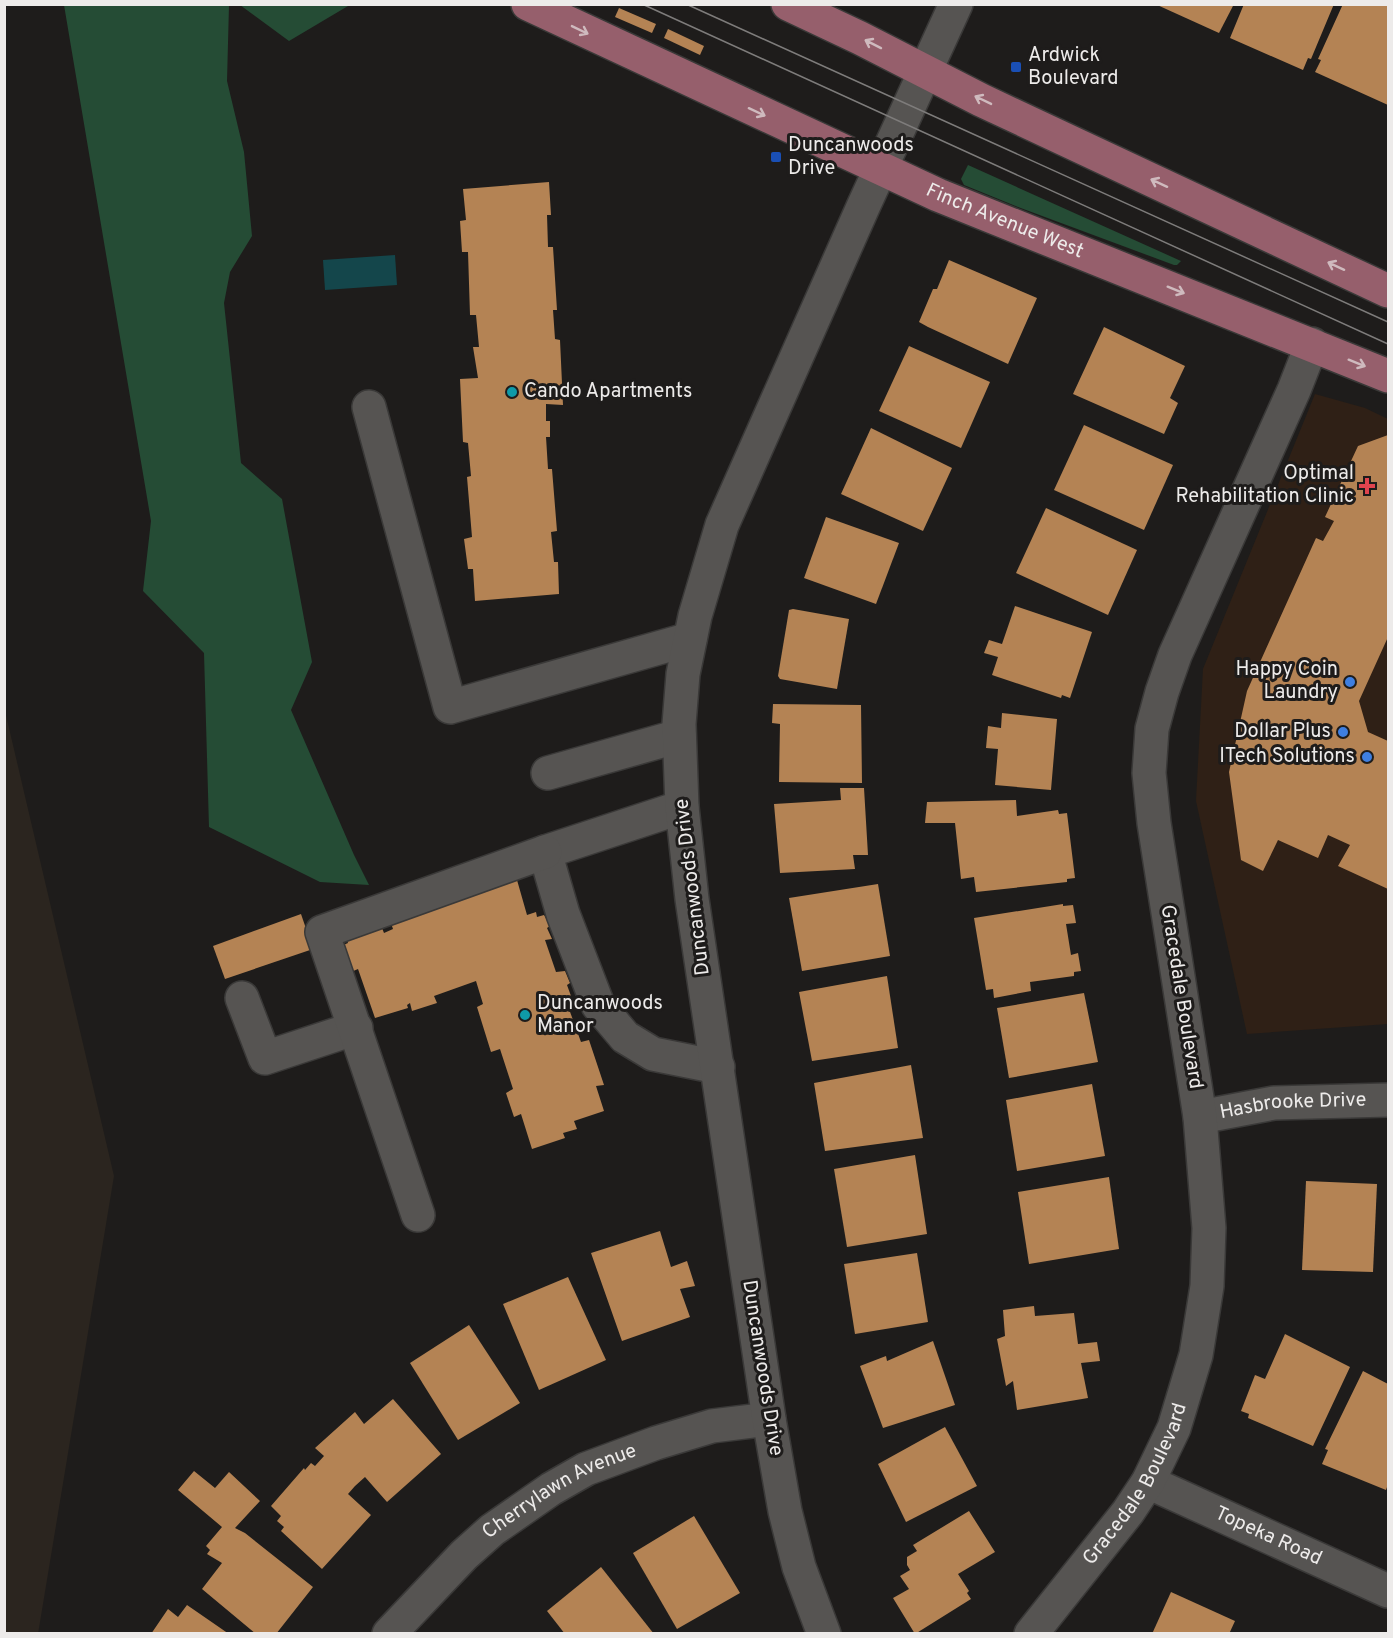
<svg xmlns="http://www.w3.org/2000/svg" width="1393" height="1638" font-family="Overpass,sans-serif">
<rect width="100%" height="100%" fill="#1e1c1b"/>
<path fill="#2f2016" d="M1315 394 1365 408 1388 419V1024L1247 1034 1196 801 1203 669Z"/>
<path fill="#2b251f" d="M5 711 114 1176 38 1634 4 1633Z"/>
<g fill="#254c35">
<path d="M345 4 348 6 289 41 240 5Z"/>
<path d="M64 5H229L227 81 244 152 252 236 230 272 224 303 241 463 282 499 312 662 291 710 354 855 369 885 320 882 209 827 204 653 143 591 151 521Z"/>
<path d="M968 165 1181 261 1177 265H1174L1018 207 964 185 961 179Z"/>
</g>
<path fill="#14464b" d="M395 255 397 285 325 290 323 260Z"/>
<g fill="#b48354">
<path d="M1155 4H1234L1219 33Z"/>
<path d="M1244 4H1334L1311 59 1308 58 1303 70 1230 38Z"/>
<path d="M1343 4H1388V105L1315 72 1321 60 1318 59Z"/>
<path d="M619 8 656 24 652 33 615 17Z"/>
<path d="M668 29 704 46 700 55 664 38Z"/>
<path d="M549 182 551 215H547L548 247H553L557 310H553L555 339 560 340 563 405 546 404V421H550V437H546L548 469H552L557 531 551 532 554 562H558L559 594 475 601 473 569H468L464 539 472 537 467 477 471 476 468 443 463 442 460 379 478 378 473 347H479L476 315H470L468 252H462L460 221 466 220 463 189Z"/>
<path d="M949 260 1037 298 1008 364 928 327 919 322 933 289H937Z"/>
<path d="M1104 327 1185 366 1170 398 1178 403 1164 434 1073 394Z"/>
<path d="M909 346 990 382 961 448 879 411Z"/>
<path d="M1084 425 1173 465 1144 530 1054 490Z"/>
<path d="M871 428 952 468 923 531 841 494Z"/>
<path d="M1388 435V637L1359 701 1368 732 1388 741V889L1338 866 1350 845 1328 835 1318 858 1278 840 1263 871 1241 860 1229 772 1247 691 1316 538 1323 541 1334 521 1325 517 1358 446Z"/>
<path d="M1046 508 1137 550 1108 615 1016 573Z"/>
<path d="M826 517 899 543 876 604 804 578Z"/>
<path d="M1015 606 1092 632 1070 698 1062 695 1061 698 992 675 998 657 984 653 989 640 1002 644Z"/>
<path d="M793 609 849 619 837 689 780 679 778 676 789 610Z"/>
<path d="M773 704 861 705 862 783 779 782 780 724 772 723Z"/>
<path d="M1002 713 1057 719 1051 790 995 785 998 749 986 748 988 726 1001 728Z"/>
<path d="M840 788H864L868 855H853L855 869 780 873 774 804 841 800Z"/>
<path d="M1016 800 1017 816 1058 810 1059 814 1067 813 1075 878 1067 879V882L976 892 974 877 961 879 955 823H925L927 802Z"/>
<path d="M517 880 527 915 536 912 537 917 544 915 550 926 547 928 552 939 545 940 556 972 565 971 570 983 567 985 571 996 565 998 581 1042 589 1040 604 1085 596 1086 604 1111 574 1121 577 1129 563 1133 565 1138 532 1149 521 1114 514 1117 506 1093 513 1089 500 1049 491 1052 477 1007 483 1004 476 981 434 996 437 1003 412 1011 410 1003 407 1005 408 1008 375 1018 358 969 351 972 341 946 348 943 347 940 382 928 384 933 393 929 391 923Z"/>
<path d="M878 884 890 956 802 971 789 898Z"/>
<path d="M1063 904V906L1073 905 1076 923 1066 924 1071 955 1078 953 1081 971 1074 972V976L1030 982 1031 991 994 998 993 989 986 990 974 918Z"/>
<path d="M301 914 313 949 225 979 213 946Z"/>
<path d="M887 976 898 1048 812 1061 799 992Z"/>
<path d="M1084 993 1098 1062 1009 1078 997 1008Z"/>
<path d="M911 1065 923 1138 825 1151 814 1083Z"/>
<path d="M1092 1084 1105 1156 1017 1171 1006 1100Z"/>
<path d="M915 1155 927 1234 847 1247 834 1169Z"/>
<path d="M1109 1177 1119 1249 1029 1264 1018 1192Z"/>
<path d="M1306 1181 1377 1184 1373 1272 1302 1270Z"/>
<path d="M660 1231 671 1267 687 1261 695 1286 680 1289 690 1317 622 1341 591 1253Z"/>
<path d="M917 1253 928 1322 855 1334 844 1264Z"/>
<path d="M568 1277 606 1360 539 1390 503 1304Z"/>
<path d="M1034 1306 1035 1316 1074 1313 1078 1344 1097 1342 1100 1361 1081 1363 1088 1398 1017 1410 1013 1381 1006 1386 997 1339 1005 1336 1003 1310Z"/>
<path d="M469 1325 520 1403 458 1440 410 1363Z"/>
<path d="M1285 1334 1350 1367 1313 1446 1248 1418 1249 1414 1241 1411 1255 1375 1265 1379Z"/>
<path d="M933 1341 955 1405 883 1428 860 1366 886 1356 887 1361Z"/>
<path d="M1363 1371 1388 1384V1484L1386 1490 1322 1464 1328 1450 1325 1449Z"/>
<path d="M393 1399 441 1454 387 1502 365 1477 355 1486 348 1494 371 1515 322 1569 281 1531 284 1527 277 1521 281 1516 271 1506 304 1468 305 1470 311 1463 315 1466 324 1456 315 1448 355 1412 364 1424Z"/>
<path d="M945 1427 977 1486 906 1522 878 1464Z"/>
<path d="M194 1471 215 1488 229 1472 260 1501 235 1528 245 1533 313 1587 276 1634H256L202 1589 222 1563 207 1554 210 1550 206 1546 222 1527 178 1490Z"/>
<path d="M969 1511 995 1552 958 1574 969 1591 967 1593 971 1599 915 1634 893 1598 909 1589 900 1576 910 1570 907 1565V1557L917 1551 913 1545Z"/>
<path d="M694 1516 740 1593 677 1629 633 1553Z"/>
<path d="M601 1567 654 1634H565L547 1611Z"/>
<path d="M1171 1592 1235 1621 1229 1634H1152Z"/>
<path d="M187 1605 229 1634H151L168 1609 178 1617Z"/>
</g>
<g fill="none" stroke-linecap="round" stroke-linejoin="round">
<defs>
<g id="minor">
<path d="M369 407 450 707 690 639"/>
<path d="M548 773 679 736"/>
<path d="M682 807 545 852 563 914 598 1005 625 1037 653 1054 718 1067"/>
<path d="M242 998 265 1058 356 1028"/>
<path id="s1" d="M1200 1117 1274 1103 1388 1100"/>
<path d="M418 1215 322 932 545 852"/>
<path id="s2" d="M1148 1482 1388 1591"/>
<path id="s3" d="M389 1634 464 1555 492 1530 551 1489 586 1469 656 1443 712 1426 769 1419"/>
<path d="M824 1634 799 1567 785 1511 769 1419 692 899 682 807 679 724 683 674 695 616 722 525 863 207 956 4"/>
<path id="s4" d="M1031 1634 1128 1512 1148 1482 1174 1428 1196 1355 1207 1286 1209 1228 1200 1117 1154 823 1149 773 1152 729 1162 692 1175 655 1294 390 1312 344"/>
</g>
<g id="major">
<path id="s5" d="M528 4 938 195 1388 376"/>
<path d="M788 4 860 38 981 100 1388 291"/>
</g>
</defs>
<use href="#minor" stroke="#3a3938" stroke-width="36"/>
<use href="#major" stroke="#3a3938" stroke-width="36"/>
<use href="#minor" stroke="#565452" stroke-width="33"/>
<use href="#major" stroke="#965f6c" stroke-width="33"/>
<g stroke="#7e7c7b" stroke-width="1.5">
<path d="M642 4 1388 344"/>
<path d="M686 4 1388 322"/>
</g>
</g>
<defs><path id="oneway-shaft" d="M-6 0H5M1.5-3L5.5 0L1.5 3" fill="none" stroke-width="1.6" stroke-linecap="round" stroke-linejoin="round" transform="scale(1.5)"/></defs>
<g stroke="#cfbabe">
<use href="#oneway-shaft" transform="translate(580 30) rotate(26)"/>
<use href="#oneway-shaft" transform="translate(873 44) rotate(-153)"/>
<use href="#oneway-shaft" transform="translate(983 100) rotate(-154)"/>
<use href="#oneway-shaft" transform="translate(757 112) rotate(25)"/>
<use href="#oneway-shaft" transform="translate(1159 183) rotate(-155)"/>
<use href="#oneway-shaft" transform="translate(1336 266) rotate(-155)"/>
<use href="#oneway-shaft" transform="translate(1176 290) rotate(22)"/>
<use href="#oneway-shaft" transform="translate(1357 363) rotate(22)"/>
</g>
<g fill="#1a4fb4" stroke="#1e1c1b" stroke-width="2">
<rect x="1010" y="61" width="12" height="12" rx="3"/>
<rect x="770" y="151" width="12" height="12" rx="3"/>
</g>
<g fill="#0f9aa8" stroke="#1e1c1b" stroke-width="2">
<circle cx="512" cy="392" r="6"/>
<circle cx="525" cy="1015" r="6"/>
</g>
<path fill="#e0444e" stroke="#1e1c1b" stroke-width="2" d="M1364 477h6v6h6v6h-6v6h-6v-6h-6v-6h6z"/>
<g fill="#3f7fe0" stroke="#1e1c1b" stroke-width="2">
<circle cx="1350" cy="682" r="6"/>
<circle cx="1343" cy="732" r="6"/>
<circle cx="1367" cy="757" r="6"/>
</g>
<g text-anchor="middle" dominant-baseline="central" stroke-width="6" stroke-linejoin="round" paint-order="stroke">
<g font-size="20" fill="#edebea" stroke="#1e1c1b" text-anchor="start">
<text x="1028" y="56">Ardwick<tspan x="1028" dy="23">Boulevard</tspan></text>
<text x="788" y="146">Duncanwoods<tspan x="788" dy="23">Drive</tspan></text>
<text x="524" y="392">Cando Apartments</text>
<text x="1354" y="474" text-anchor="end">Optimal<tspan x="1354" dy="23">Rehabilitation Clinic</tspan></text>
<text x="1338" y="670" text-anchor="end">Happy Coin<tspan x="1338" dy="23">Laundry</tspan></text>
<text x="1331" y="732" text-anchor="end">Dollar Plus</text>
<text x="1355" y="757" text-anchor="end">ITech Solutions</text>
<text x="537" y="1004">Duncanwoods<tspan x="537" dy="23">Manor</tspan></text>
</g>
<g font-size="20" fill="#edebea" stroke="#1e1c1b">
<text stroke="none"><textPath href="#s5" startOffset="524">Finch Avenue West</textPath></text>
<text transform="translate(693 887) rotate(-97)">Duncanwoods Drive</text>
<text transform="translate(1181 997) rotate(81)">Gracedale Boulevard</text>
<text stroke="none"><textPath href="#s1" startOffset="94">Hasbrooke Drive</textPath></text>
<text transform="translate(762 1368) rotate(81)">Duncanwoods Drive</text>
<text stroke="none"><textPath href="#s4" startOffset="184">Gracedale Boulevard</textPath></text>
<text stroke="none"><textPath href="#s3" startOffset="225">Cherrylawn Avenue</textPath></text>
<text stroke="none"><textPath href="#s2" startOffset="132">Topeka Road</textPath></text>
</g>
</g>
<rect width="1393" height="1638" fill="none" stroke="#edebea" stroke-width="12"/>
</svg>
